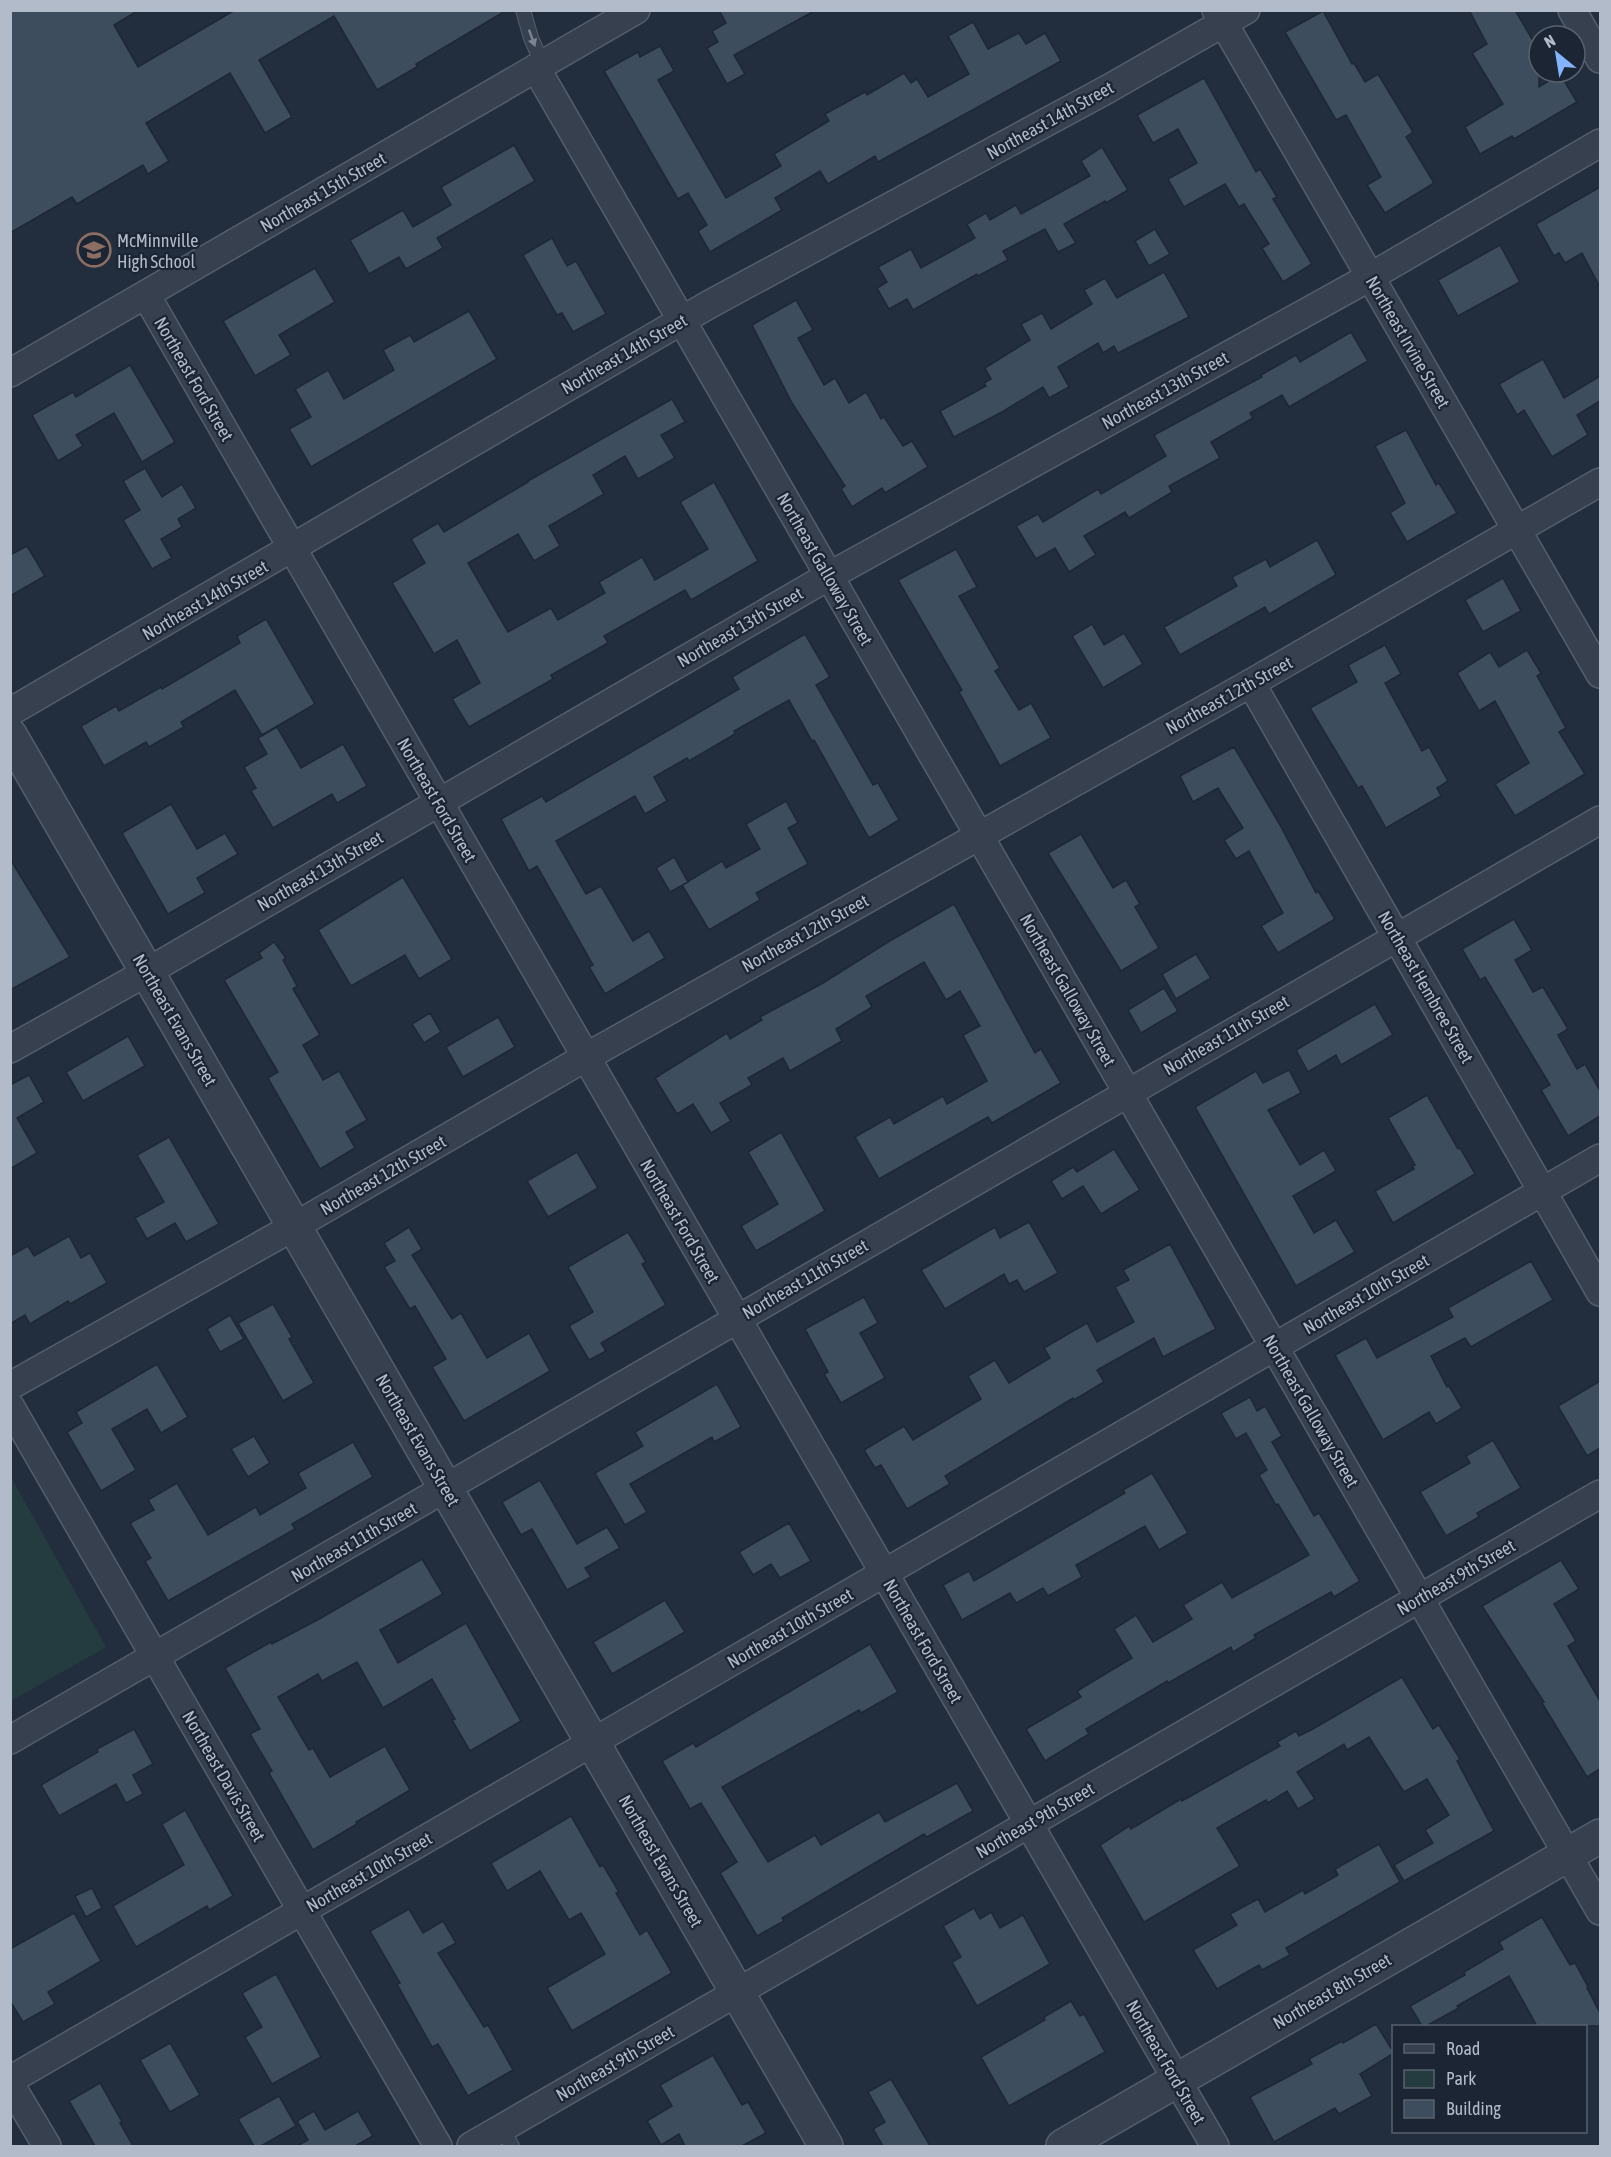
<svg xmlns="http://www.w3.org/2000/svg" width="1611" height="2157" viewBox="0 0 1611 2157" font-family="'Asap Condensed',sans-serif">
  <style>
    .green { fill: #243c3f }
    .building { fill: #3e4d5d; stroke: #1d2735; stroke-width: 1.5 }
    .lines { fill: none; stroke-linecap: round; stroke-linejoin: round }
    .service-casing { stroke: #545e6c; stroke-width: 16 }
    .minor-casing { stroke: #545e6c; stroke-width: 30 }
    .tertiary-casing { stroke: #545e6c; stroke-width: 36 }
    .service { stroke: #36404e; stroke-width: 14 }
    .minor { stroke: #36404e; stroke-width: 27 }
    .tertiary { stroke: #36404e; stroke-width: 33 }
    .oneway { fill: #7a8492 }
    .labels { text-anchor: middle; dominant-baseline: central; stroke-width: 4.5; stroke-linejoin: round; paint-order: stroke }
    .street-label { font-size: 18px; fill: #b2bbc9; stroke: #1b2533 }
    .poi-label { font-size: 18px; fill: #b2bbc9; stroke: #1b2533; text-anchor: start }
  </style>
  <rect width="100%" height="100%" fill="#222e3e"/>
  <!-- green -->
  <polygon class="green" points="11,1477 106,1647 11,1701"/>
  <!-- building -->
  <g class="building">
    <polygon points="10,10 139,10 114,25 138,67 235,10 507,10 416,64 417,67 377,90 334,16 259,60 292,117 265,133 230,73 146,123 169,161 148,174 143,165 77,204 72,197 10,233"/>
    <polygon points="719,10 816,10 734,55 745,74 727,84 707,48 718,42 712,31 726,23"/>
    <polygon points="1469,10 1515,10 1539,51 1539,87 1560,74 1577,102 1514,139 1512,136 1480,154 1465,127 1503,104 1472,53 1487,44"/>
    <polygon points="1323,11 1352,64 1354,63 1365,82 1378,74 1413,132 1406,137 1434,183 1385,213 1367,185 1381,177 1346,115 1336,120 1285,32"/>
    <polygon points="973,22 988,49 1019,33 1026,44 1045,33 1061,61 878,162 875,156 828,184 820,171 775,198 782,210 710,252 698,231 707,225 688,193 678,199 604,71 638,52 640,57 660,46 674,71 658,80 726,198 781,166 774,154 829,121 825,114 865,92 867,95 904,73 911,83 917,79 928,97 969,74 948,36"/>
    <polygon points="1204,78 1256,172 1260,169 1277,197 1273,199 1312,264 1283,282 1262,248 1269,244 1244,204 1239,207 1225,184 1184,207 1168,179 1197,163 1178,129 1153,143 1137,115"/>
    <polygon points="514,145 535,181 437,238 443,248 406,269 399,257 369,274 350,240 403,210 413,227 451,205 441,187"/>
    <polygon points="1102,147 1128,190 1106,203 1105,201 1064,224 1076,243 1058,252 1045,229 1003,251 1008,260 978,276 977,274 913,310 907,299 889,309 877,288 887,282 878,267 911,249 921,268 975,238 967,224 986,213 990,220 1016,205 1021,214 1090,176 1081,161"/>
    <polygon points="1600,187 1600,287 1582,253 1565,263 1559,253 1554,256 1536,224"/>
    <polygon points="1155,229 1170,254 1149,266 1135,241"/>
    <polygon points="552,238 567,266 576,261 606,314 573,332 562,313 557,315 523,255"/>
    <polygon points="1500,245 1520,282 1458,316 1438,280"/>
    <polygon points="315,268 335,302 279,335 291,355 255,376 223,321"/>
    <polygon points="1164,272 1189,317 1118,353 1114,346 1103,353 1098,343 1058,367 1069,387 1049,398 1043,387 1002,412 954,437 940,411 986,386 984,383 991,379 985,368 1030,340 1021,324 1042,313 1051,329 1092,304 1084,290 1105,278 1117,298"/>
    <polygon points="796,300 813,330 798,338 824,385 835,378 849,403 866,392 881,419 884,417 903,446 912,441 928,467 885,493 882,488 852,507 841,489 845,486 792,403 752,325"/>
    <polygon points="469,311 497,359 311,467 289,429 311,417 295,389 328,370 344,399 394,370 383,350 410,335 414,342"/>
    <polygon points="1351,332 1368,361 1289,407 1282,395 1250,413 1253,418 1211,442 1220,458 1169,486 1172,492 1129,518 1125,512 1084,536 1096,555 1069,572 1055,548 1036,559 1016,526 1038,514 1043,522 1098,489 1101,494 1166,456 1154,435 1262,377 1261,375 1296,355 1300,362"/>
    <polygon points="1543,359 1564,398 1600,376 1600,401 1577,415 1588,435 1552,457 1524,410 1517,415 1499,384"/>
    <polygon points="130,365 175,442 142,462 114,413 76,435 83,446 58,461 32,415 73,392 76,397"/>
    <polygon points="672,399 685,422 661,435 675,458 638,479 625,456 593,475 604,494 549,526 560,546 534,561 518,534 468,563 508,632 551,608 558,620 605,593 599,582 642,557 655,580 708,549 680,502 714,482 758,561 691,600 685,590 604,636 608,643 551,675 553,679 469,727 452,699 480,683 457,640 434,654 392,583 425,563 411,539 438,523 444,532 528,482 528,481"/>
    <polygon points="1406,430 1436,485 1439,483 1457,513 1407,542 1390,513 1405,503 1375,446"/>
    <polygon points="145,468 162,497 182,484 196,508 178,519 182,527 161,539 172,558 152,569 123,520 140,510 123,481"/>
    <polygon points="1317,540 1336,575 1269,614 1265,607 1180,655 1164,627 1237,586 1232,577 1266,559 1270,567"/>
    <polygon points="27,546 45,576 10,596 10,555"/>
    <polygon points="956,549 977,587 959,596 1000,668 995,671 1019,710 1031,703 1051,738 1000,766 959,692 962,690 898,580"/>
    <polygon points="1503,578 1521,611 1483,632 1465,600"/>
    <polygon points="266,619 315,704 262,735 235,690 181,722 184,727 149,747 146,742 104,766 81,726 116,706 119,711 161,687 162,689 240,643 237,636"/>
    <polygon points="1092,624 1104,645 1124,633 1143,664 1103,688 1072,636"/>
    <polygon points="805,634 830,677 816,685 873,785 878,783 899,820 869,838 814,740 812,741 789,700 734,731 735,734 689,761 687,758 654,777 667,801 645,814 635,796 556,841 586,894 601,886 633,941 649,931 665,958 605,994 589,967 593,965 537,866 529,871 501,819 542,796 546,802 739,689 732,677"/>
    <polygon points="1385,645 1401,674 1385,683 1422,751 1429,747 1448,781 1437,788 1441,796 1386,828 1362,786 1358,788 1310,708 1357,682 1348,665"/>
    <polygon points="1527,650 1541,673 1537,676 1566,728 1559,732 1585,774 1515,816 1495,784 1529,763 1495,701 1479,711 1457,673 1490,652 1499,667"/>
    <polygon points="277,727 301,768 343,744 367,786 337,803 332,794 273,828 251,791 256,788 244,767 267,754 258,738"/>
    <polygon points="1234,747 1280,825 1316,893 1318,891 1335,919 1278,953 1261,926 1283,913 1249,851 1236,859 1224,840 1243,828 1218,788 1193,802 1180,776"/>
    <polygon points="786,801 798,823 788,828 808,864 756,893 760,900 709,930 682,885 722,861 726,868 760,849 746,824"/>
    <polygon points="171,804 197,849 225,833 238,854 197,878 205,893 168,914 122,833"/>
    <polygon points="1081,834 1113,888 1126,880 1140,904 1135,907 1159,948 1121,971 1048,853"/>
    <polygon points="674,857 688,882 670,892 656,868"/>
    <polygon points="10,859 70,957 10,990"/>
    <polygon points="403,877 452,959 419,979 405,955 351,986 318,930"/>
    <polygon points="954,904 1035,1053 1041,1049 1061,1083 992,1123 988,1117 879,1179 855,1137 890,1117 894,1124 943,1096 947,1104 987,1081 963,1035 980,1026 960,991 946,1000 924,962 866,996 872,1007 836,1029 842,1041 790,1071 783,1058 748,1078 752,1085 720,1103 731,1121 711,1133 693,1104 677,1114 655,1078 727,1033 730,1039 762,1020 760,1017 823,983 888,942"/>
    <polygon points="1514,919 1532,950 1515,960 1533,992 1543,987 1568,1029 1558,1035 1577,1069 1585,1064 1600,1091 1600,1116 1568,1136 1541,1090 1550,1085 1485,977 1480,980 1462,949"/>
    <polygon points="274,942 286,958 283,960 297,986 293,989 320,1035 303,1045 323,1080 339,1071 367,1120 346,1132 355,1148 320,1169 268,1078 278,1072 224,980 262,958 259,953"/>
    <polygon points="1196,954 1211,978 1176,999 1162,974"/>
    <polygon points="1164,988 1178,1011 1141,1033 1128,1010"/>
    <polygon points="1375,1004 1393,1035 1341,1065 1336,1055 1308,1072 1296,1050"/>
    <polygon points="430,1013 441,1032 424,1043 412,1024"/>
    <polygon points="498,1017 515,1047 463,1077 446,1047"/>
    <polygon points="128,1036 145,1066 83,1101 66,1072"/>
    <polygon points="1289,1070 1301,1093 1268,1110 1300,1165 1324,1150 1336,1171 1293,1196 1314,1233 1336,1220 1355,1252 1296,1286 1195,1107 1256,1071 1263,1083"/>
    <polygon points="29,1075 44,1102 17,1118 37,1153 10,1169 10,1085"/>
    <polygon points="1427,1095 1458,1149 1460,1148 1475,1174 1393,1223 1375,1191 1414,1169 1412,1166 1415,1165 1388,1118"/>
    <polygon points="781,1132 825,1211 756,1251 741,1226 778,1204 748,1152"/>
    <polygon points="169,1137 219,1224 186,1242 175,1223 147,1239 135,1218 164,1202 137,1155"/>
    <polygon points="1114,1149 1140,1190 1101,1214 1083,1186 1062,1199 1051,1181 1073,1167 1077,1172"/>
    <polygon points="577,1152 598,1188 548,1217 527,1181"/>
    <polygon points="1029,1222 1058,1273 1024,1292 1017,1280 1009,1284 1004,1274 945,1309 921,1270 995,1227 1000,1238"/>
    <polygon points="409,1227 422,1249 412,1255 452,1319 461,1313 487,1358 529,1333 550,1371 464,1421 432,1367 446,1359 415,1306 410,1309 384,1267 395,1261 384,1243"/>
    <polygon points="628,1232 646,1262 642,1264 666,1305 601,1343 606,1351 589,1360 569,1326 593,1312 568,1267"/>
    <polygon points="69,1236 81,1258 90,1253 107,1283 70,1304 68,1301 30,1324 25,1315 10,1324 10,1256 28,1246 34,1256"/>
    <polygon points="1170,1244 1216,1329 1163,1357 1154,1338 1097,1370 1104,1382 1074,1400 1073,1398 945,1476 950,1484 907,1509 881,1465 875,1468 864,1450 904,1426 913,1440 981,1399 968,1376 995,1360 1009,1383 1050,1358 1044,1348 1087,1323 1097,1342 1134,1322 1115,1287 1129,1280 1123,1270"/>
    <polygon points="1531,1261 1553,1300 1471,1347 1465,1338 1431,1356 1447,1387 1449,1386 1462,1408 1436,1424 1429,1412 1383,1440 1335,1355 1366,1338 1377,1358 1453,1317 1448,1308"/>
    <polygon points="864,1297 878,1323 860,1333 885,1378 841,1403 824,1374 828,1372 805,1329"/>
    <polygon points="273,1304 292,1337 289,1339 314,1383 283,1401 238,1323"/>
    <polygon points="230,1315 244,1339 220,1352 207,1329"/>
    <polygon points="157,1364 188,1417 161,1433 147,1409 112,1429 136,1470 101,1491 67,1432 82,1423 76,1412"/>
    <polygon points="1600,1381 1600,1448 1587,1456 1558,1406"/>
    <polygon points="717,1384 741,1427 714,1442 712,1437 630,1484 647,1512 625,1525 595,1473 643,1446 635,1432"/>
    <polygon points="1250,1397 1257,1411 1265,1406 1282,1436 1272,1442 1314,1516 1319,1513 1360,1581 1334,1597 1331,1592 1254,1635 1256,1638 1233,1652 1231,1647 1168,1683 1167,1681 1086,1729 1089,1734 1045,1761 1026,1729 1081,1697 1077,1691 1132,1658 1114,1629 1136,1615 1153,1642 1192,1619 1183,1605 1222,1582 1232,1598 1309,1555 1278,1504 1276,1505 1259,1475 1267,1470 1246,1433 1236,1439 1221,1413"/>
    <polygon points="254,1436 270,1463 248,1477 231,1449"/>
    <polygon points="1493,1440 1521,1488 1477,1513 1479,1517 1446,1536 1420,1492 1470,1463 1466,1456"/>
    <polygon points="353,1442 373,1477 292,1524 295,1529 168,1601 145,1561 151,1558 130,1523 154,1510 148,1500 177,1483 208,1535 256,1507 260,1515 306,1488 298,1473"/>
    <polygon points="1152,1473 1188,1533 1159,1550 1145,1526 1076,1565 1082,1577 1048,1596 1043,1588 1016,1603 1010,1593 962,1620 943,1585 969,1571 974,1581 1125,1493 1123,1490"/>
    <polygon points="540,1480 577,1544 607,1527 620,1548 585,1568 591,1577 567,1590 532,1529 521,1535 502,1502"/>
    <polygon points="789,1523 811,1561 780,1578 771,1564 753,1575 739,1552"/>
    <polygon points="422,1559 443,1594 380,1630 398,1663 466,1623 521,1721 470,1751 452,1720 455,1719 432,1679 383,1708 357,1662 322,1681 318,1674 278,1697 309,1750 313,1748 330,1777 385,1746 410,1790 356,1822 357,1824 313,1850 269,1773 272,1771 250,1734 260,1729 225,1668 271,1642 272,1644 321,1618"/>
    <polygon points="1561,1560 1579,1589 1554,1604 1576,1641 1568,1646 1600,1701 1600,1769 1587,1777 1542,1703 1544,1702 1482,1606"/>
    <polygon points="665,1600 685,1632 612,1674 593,1642"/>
    <polygon points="870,1644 898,1692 861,1713 859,1710 722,1787 768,1862 815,1835 821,1845 879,1812 885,1822 957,1783 973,1811 927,1837 924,1834 856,1874 782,1918 784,1921 757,1936 720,1873 737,1862 701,1803 690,1809 662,1761 693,1743 696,1747"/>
    <polygon points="1402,1677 1433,1729 1439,1725 1460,1759 1457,1761 1494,1831 1404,1881 1394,1865 1433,1843 1425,1830 1449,1815 1427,1779 1404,1792 1369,1737 1347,1750 1344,1744 1297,1772 1315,1799 1298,1809 1287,1791 1268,1803 1266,1800 1217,1828 1240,1866 1144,1922 1100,1845 1129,1826 1131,1829 1181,1799 1182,1801 1280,1746 1277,1742 1296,1731 1299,1736 1313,1729"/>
    <polygon points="134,1729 153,1764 133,1775 143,1794 126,1803 116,1784 59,1816 41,1785 98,1752 97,1749"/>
    <polygon points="185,1810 233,1896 209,1910 207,1906 136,1947 113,1906 184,1865 162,1824"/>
    <polygon points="571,1816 600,1867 603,1865 619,1892 616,1893 640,1935 647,1930 672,1973 572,2031 547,1988 605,1954 581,1913 569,1920 540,1871 507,1891 491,1863"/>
    <polygon points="1379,1844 1400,1882 1286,1948 1290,1955 1262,1970 1259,1965 1217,1989 1193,1950 1237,1925 1230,1914 1258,1899 1265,1912 1303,1890 1305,1894 1338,1875 1335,1869"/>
    <polygon points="92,1888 102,1908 86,1917 75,1896"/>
    <polygon points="974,1908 980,1919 991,1912 1000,1928 1023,1915 1050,1964 977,2006 952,1962 961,1957 943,1926"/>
    <polygon points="409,1909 423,1933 443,1921 456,1943 438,1953 484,2027 488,2025 513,2070 468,2096 438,2044 432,2047 397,1984 400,1983 370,1931"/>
    <polygon points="74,1913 101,1961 48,1992 55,2004 23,2022 10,2001 10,1949"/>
    <polygon points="1542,1917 1570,1965 1575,1963 1588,1987 1587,1988 1600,2013 1600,2026 1537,2026 1509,1976 1457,2006 1459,2008 1426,2026 1422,2026 1410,2006 1465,1975 1464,1972 1503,1949 1499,1942"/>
    <polygon points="276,1974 321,2057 272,2084 245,2037 262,2027 242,1993"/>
    <polygon points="1071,2001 1080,2016 1084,2014 1105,2052 1009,2106 981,2057 1045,2020 1044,2017"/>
    <polygon points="1376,2024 1394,2053 1360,2074 1372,2096 1339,2114 1335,2108 1274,2142 1250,2097 1312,2064 1309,2059 1342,2041 1343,2043"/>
    <polygon points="170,2043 200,2095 170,2112 140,2060"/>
    <polygon points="713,2055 742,2105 748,2102 766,2133 742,2146 685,2146 679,2134 661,2145 647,2121 672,2106 660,2085"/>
    <polygon points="891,2079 911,2113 930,2146 883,2146 873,2129 885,2122 868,2092"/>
    <polygon points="100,2083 122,2122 120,2123 133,2146 95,2146 69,2101"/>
    <polygon points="279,2096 296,2126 261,2146 254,2146 238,2119"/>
    <polygon points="314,2111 325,2130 358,2111 373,2136 355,2146 297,2146 308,2140 297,2121"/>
  </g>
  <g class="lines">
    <defs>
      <g id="service">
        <polyline points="523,10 531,38 543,65"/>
        <polyline points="502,2129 512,2146"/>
      </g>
      <g id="minor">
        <polyline points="1216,10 1600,674"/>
        <polyline points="1572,10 1600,59"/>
        <polyline points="536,68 1600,1911"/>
        <polyline points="146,295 1215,2146"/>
        <polyline points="10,373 636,10"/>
        <polyline points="1251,683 1600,1292"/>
        <polyline points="10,712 710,304 1106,90 1246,10"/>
        <polyline points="10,1049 147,972 829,576 1370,277 1600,143"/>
        <polyline points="10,1386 295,1226 586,1057 1251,683 1600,482"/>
        <polyline points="10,1406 438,2146"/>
        <polyline points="10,1740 1600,820"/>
        <polyline points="10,2080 1600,1158"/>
        <polyline points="10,2084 47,2146"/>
        <polyline points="471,2146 1600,1494"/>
      </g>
      <g id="tertiary">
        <polyline points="10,735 826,2146"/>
        <polyline points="1063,2146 1600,1836"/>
      </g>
    </defs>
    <!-- service casing -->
    <use href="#service" class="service-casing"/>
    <!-- minor casing -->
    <use href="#minor" class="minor-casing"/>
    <!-- tertiary casing -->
    <use href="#tertiary" class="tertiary-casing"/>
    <!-- service -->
    <use href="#service" class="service"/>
    <!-- minor -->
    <use href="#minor" class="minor"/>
    <!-- tertiary -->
    <use href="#tertiary" class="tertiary"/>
  </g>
  <!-- one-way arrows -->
  <defs><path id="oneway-solid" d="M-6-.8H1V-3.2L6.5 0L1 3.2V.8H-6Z" transform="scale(1.5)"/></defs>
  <use class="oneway" href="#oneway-solid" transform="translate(532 38) rotate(70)"/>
  <!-- icons -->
  <defs>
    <symbol id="school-ring" viewBox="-11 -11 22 22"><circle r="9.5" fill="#1b2533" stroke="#8d6e63" stroke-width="1.5"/><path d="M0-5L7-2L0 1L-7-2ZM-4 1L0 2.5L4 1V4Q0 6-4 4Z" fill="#8d6e63"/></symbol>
  </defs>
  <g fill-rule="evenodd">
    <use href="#school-ring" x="75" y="231" width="38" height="38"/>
  </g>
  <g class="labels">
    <!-- street labels -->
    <g class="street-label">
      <text transform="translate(1050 120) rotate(-29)">Northeast 14th Street</text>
      <text transform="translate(323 192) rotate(-30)">Northeast 15th Street</text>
      <text transform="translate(1408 342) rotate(60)">Northeast Irvine Street</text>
      <text transform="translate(624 354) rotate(-30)">Northeast 14th Street</text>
      <text transform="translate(194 379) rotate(60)">Northeast Ford Street</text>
      <text transform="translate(1165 390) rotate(-29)">Northeast 13th Street</text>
      <text transform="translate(825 569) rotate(60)">Northeast Galloway Street</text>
      <text transform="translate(205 600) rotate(-30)">Northeast 14th Street</text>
      <text transform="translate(740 627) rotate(-30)">Northeast 13th Street</text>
      <text transform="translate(1229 695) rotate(-29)">Northeast 12th Street</text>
      <text transform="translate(437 800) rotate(60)">Northeast Ford Street</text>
      <text transform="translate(320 871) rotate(-30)">Northeast 13th Street</text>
      <text transform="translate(805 933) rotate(-29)">Northeast 12th Street</text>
      <text transform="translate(1426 987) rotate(60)">Northeast Hembree Street</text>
      <text transform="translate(1068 990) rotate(60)">Northeast Galloway Street</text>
      <text transform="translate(175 1020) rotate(60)">Northeast Evans Street</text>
      <text transform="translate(1226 1035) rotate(-30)">Northeast 11th Street</text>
      <text transform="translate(383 1175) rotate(-30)">Northeast 12th Street</text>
      <text transform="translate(680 1221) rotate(60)">Northeast Ford Street</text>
      <text transform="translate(805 1279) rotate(-30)">Northeast 11th Street</text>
      <text transform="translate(1366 1294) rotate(-30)">Northeast 10th Street</text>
      <text transform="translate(1311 1411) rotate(60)">Northeast Galloway Street</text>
      <text transform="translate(418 1440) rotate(60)">Northeast Evans Street</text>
      <text transform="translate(354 1542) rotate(-30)">Northeast 11th Street</text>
      <text transform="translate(1456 1577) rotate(-30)">Northeast 9th Street</text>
      <text transform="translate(790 1628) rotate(-30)">Northeast 10th Street</text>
      <text transform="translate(923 1641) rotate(60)">Northeast Ford Street</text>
      <text transform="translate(224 1776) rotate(60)">Northeast Davis Street</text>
      <text transform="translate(1035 1820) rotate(-30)">Northeast 9th Street</text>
      <text transform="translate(661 1861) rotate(60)">Northeast Evans Street</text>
      <text transform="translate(369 1872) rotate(-30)">Northeast 10th Street</text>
      <text transform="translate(1332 1991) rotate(-30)">Northeast 8th Street</text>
      <text transform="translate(1166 2062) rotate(60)">Northeast Ford Street</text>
      <text transform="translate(615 2063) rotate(-30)">Northeast 9th Street</text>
    </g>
    <!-- poi labels -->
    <g class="poi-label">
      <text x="117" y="240">McMinnville<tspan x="117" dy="21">High School</tspan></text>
    </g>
  </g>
  <!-- border -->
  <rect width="1611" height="2157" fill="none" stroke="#b2bbc9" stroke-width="24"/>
  <!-- legend -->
  <rect x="1392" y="2025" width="195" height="108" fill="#1b2533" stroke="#57616f" stroke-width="1.5"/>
  <rect x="1404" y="2044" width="30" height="9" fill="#36404e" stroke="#57616f" stroke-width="1.5"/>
  <text x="1446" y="2055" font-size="18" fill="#b2bbc9">Road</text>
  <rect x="1404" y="2070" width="30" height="18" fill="#243c3f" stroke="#57616f" stroke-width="1.5"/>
  <text x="1446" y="2085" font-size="18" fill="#b2bbc9">Park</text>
  <rect x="1404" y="2100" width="30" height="18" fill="#3e4d5d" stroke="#57616f" stroke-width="1.5"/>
  <text x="1446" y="2115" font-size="18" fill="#b2bbc9">Building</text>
  <!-- north arrow -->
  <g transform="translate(1557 54) rotate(330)"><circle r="28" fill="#1b2533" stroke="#57616f" stroke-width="1.5"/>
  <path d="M0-4.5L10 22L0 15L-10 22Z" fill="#83b4fd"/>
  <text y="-9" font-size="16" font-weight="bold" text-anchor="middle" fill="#b2bbc9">N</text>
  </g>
</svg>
